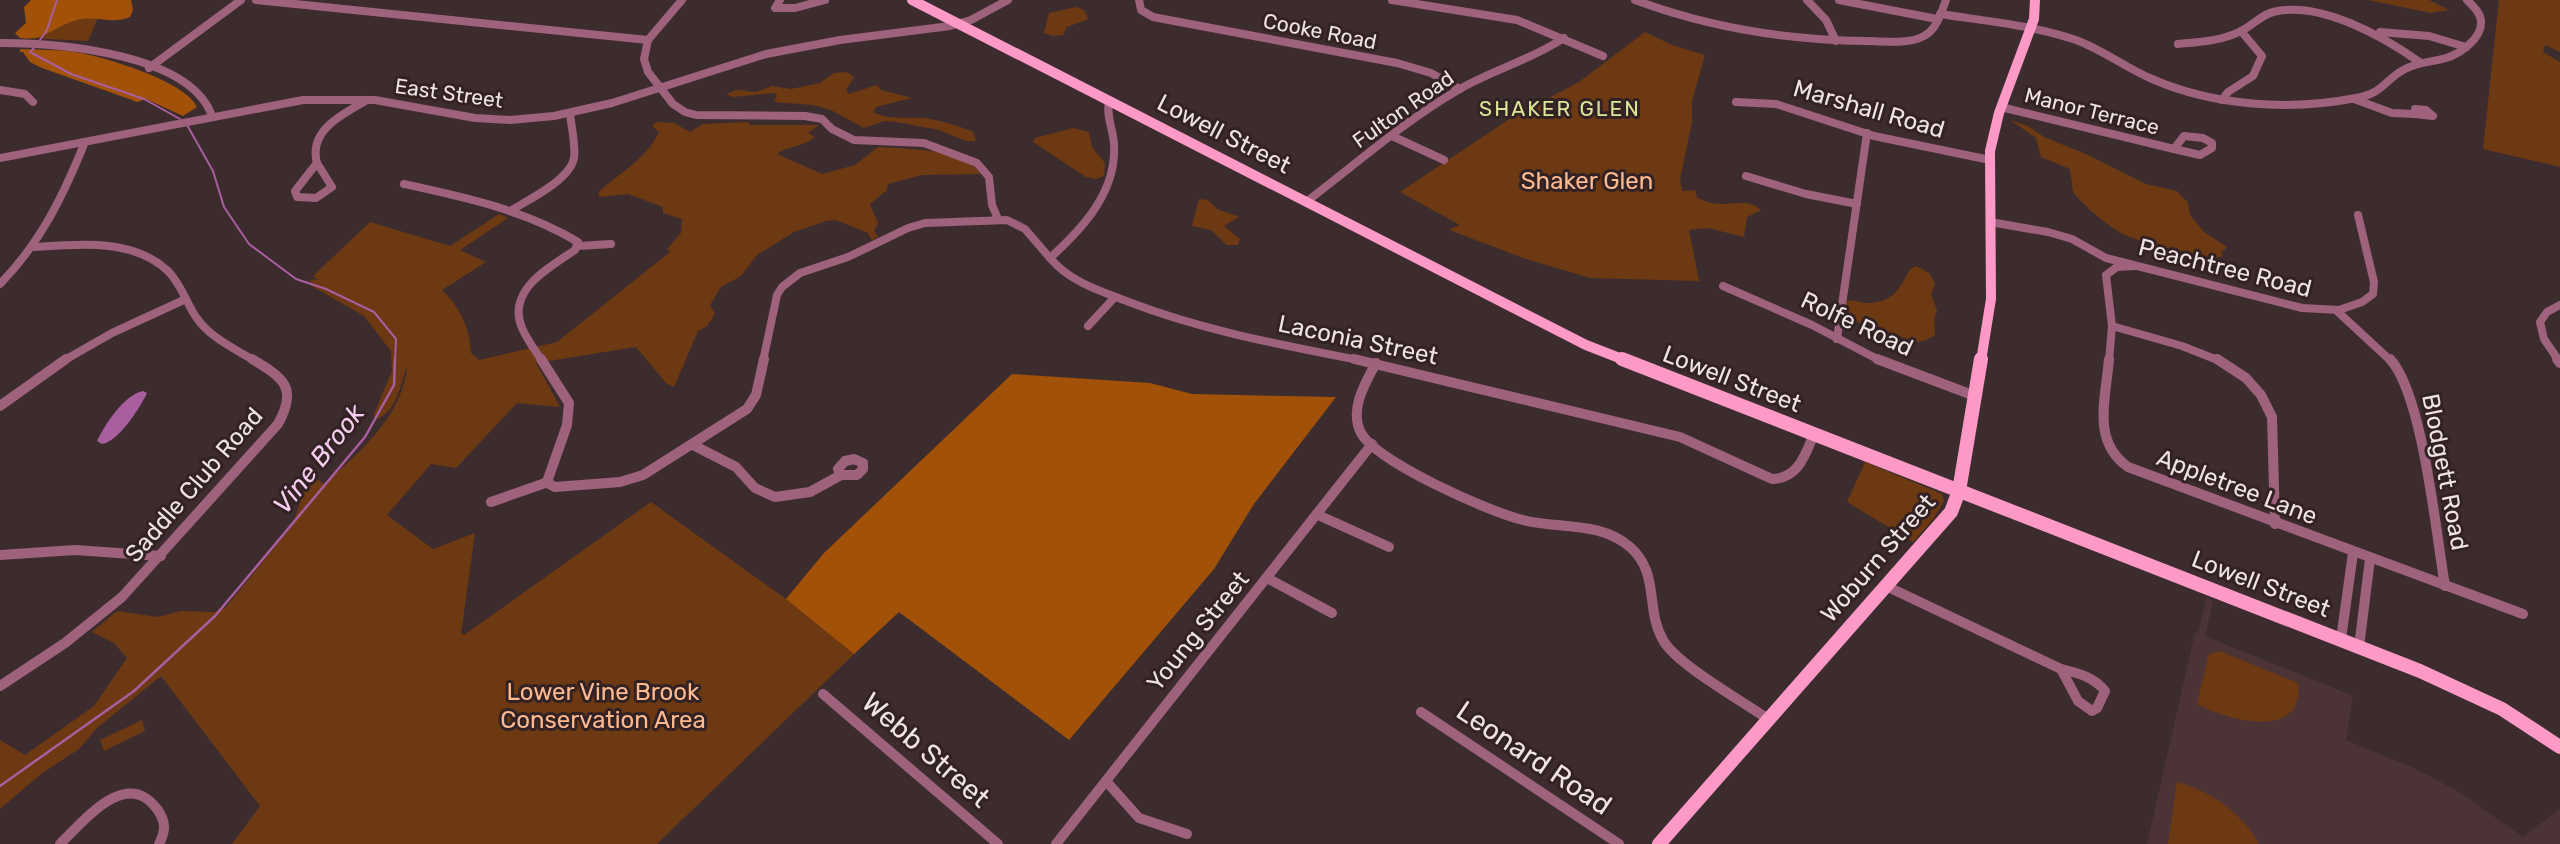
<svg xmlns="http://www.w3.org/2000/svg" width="2560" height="844" viewBox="0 0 2560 844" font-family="Rubik,sans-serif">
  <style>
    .built { fill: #4c3436 }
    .green { fill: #6c3913 }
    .forest { fill: #a15108 }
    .water { fill: #a95ea0 }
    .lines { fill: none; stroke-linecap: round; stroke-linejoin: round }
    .stream-far1 { stroke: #a95ea0; stroke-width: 2 }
    .stream { stroke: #a95ea0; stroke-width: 2.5 }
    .minor-far1 { stroke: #9e627d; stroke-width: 8 }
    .minor { stroke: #9e627d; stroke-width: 10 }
    .major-far1 { stroke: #fc99c6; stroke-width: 10 }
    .major { stroke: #fc99c6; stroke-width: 14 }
    .labels { text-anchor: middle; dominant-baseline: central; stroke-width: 6; stroke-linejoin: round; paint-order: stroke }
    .far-street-label { font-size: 21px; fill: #efe3e4; stroke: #332224 }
    .far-neighbourhood-label { font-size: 21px; letter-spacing: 2px; fill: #dbe597; stroke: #332224 }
    .street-label { font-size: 24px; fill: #efe3e4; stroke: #332224 }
    .park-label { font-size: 24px; fill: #fdba90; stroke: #332224 }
    .water-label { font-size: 26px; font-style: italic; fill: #f6cdef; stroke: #332224 }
    .near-street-label { font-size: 28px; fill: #efe3e4; stroke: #332224 }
  </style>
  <rect width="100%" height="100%" fill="#3d2c2e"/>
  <!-- built -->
  <polygon class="built" points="2207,598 2213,600 2205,636 2353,696 2346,740 2414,768 2459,792 2523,837 2560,809 2560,844 2147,844 2195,633 2198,633"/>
  <!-- green -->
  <g class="green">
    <polygon points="106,0 88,41 29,38"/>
    <polygon points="2368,0 2429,0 2449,10 2431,13"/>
    <polygon points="2499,0 2560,0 2560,52 2545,45 2543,52 2560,62 2560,167 2483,149"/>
    <polygon points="1076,7 1084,10 1088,18 1086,20 1067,27 1063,35 1052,36 1044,33 1049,13"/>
    <path d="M1645 32 1672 45 1705 55 1692 101V122L1680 179 1682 191 1695 190 1697 197C1722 213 1744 194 1761 210L1747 217 1744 237 1708 228 1689 230 1699 281 1590 278 1523 258 1452 231 1450 229 1460 225 1400 192 1511 118 1579 82Z"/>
    <path d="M847 72 854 77 846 90 849 94 877 85 881 90 912 98 876 107 873 112C888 120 907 117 924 118 939 120 960 126 973 132L976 141H966L939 130 896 122 884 121 864 128 831 110 813 105 774 102 777 96 776 93 733 97 726 94 737 90 756 92 772 86 791 89 820 83 834 73Z"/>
    <path d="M2010 120 2028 126 2044 137 2088 155 2146 184 2177 191 2188 203 2190 215 2204 232 2227 247 2221 253 2223 256C2210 263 2136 241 2121 233 2106 224 2090 211 2078 198L2073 192 2070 169 2041 157 2036 138Z"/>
    <path d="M656 122 674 123 690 132 703 124 748 122 750 125H819L808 133 815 137C802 148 789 145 777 154L822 174 855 165 878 147C907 149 964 148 981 174L922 175 888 184 887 190 870 204 878 223 874 231 878 237 872 240 868 233 836 220 826 221 794 232 757 255 741 276 721 287 710 305 715 314 707 326 698 331 674 387 666 383 636 347 536 363 560 407 517 403 456 468 431 464 387 515 433 549 475 533 462 627 461 633 464 635 651 502 786 599 824 553 906 604 657 844H232L260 806 161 676 97 728 79 749 41 774 0 809V740L25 755 94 706 127 658 114 643 92 632 117 611 158 617 181 611 214 612 225 608 293 525 309 473 324 484C359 453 404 415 407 365 401 384 397 412 375 420L374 414 392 371 391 351 364 316 310 285 311 279 318 280 313 276 370 222 450 246 499 214 508 218 460 250 486 262 442 290C461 309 469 326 471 353L479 360 557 342 670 252 667 249 681 233 682 219 663 213V207L628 194 599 197V192L604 187C624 171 648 156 659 132L652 126Z"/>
    <polygon points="1073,128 1089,132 1092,147 1105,163 1104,176 1096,179 1086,177 1033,142 1035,138"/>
    <polygon points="1199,199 1208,200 1217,209 1239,217 1224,226 1240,239 1238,245 1227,245 1211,230 1192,226"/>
    <path d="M1916 266 1929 273 1935 283 1931 295 1937 310 1934 320 1935 335C1930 338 1925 341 1919 342 1909 342 1901 336 1892 333 1876 327 1843 326 1845 301 1854 299 1860 303 1868 303 1894 302 1900 288 1910 269Z"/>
    <polygon points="1865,462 1942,494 1944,501 1934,518 1913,542 1847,502"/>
    <path d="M2220 651 2298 683C2305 742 2226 720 2197 704L2209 654Z"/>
    <polygon points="142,720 145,731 104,751 100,740"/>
    <path d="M2177 782C2211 791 2242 813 2259 844H2168Z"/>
  </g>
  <!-- forest -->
  <g class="forest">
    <path d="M31 0H131L133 10 130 17C112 25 96 15 77 20 56 25 44 42 20 38L15 33 26 23 24 7Z"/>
    <path d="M21 49C41 50 61 49 81 53 107 58 187 82 197 107L183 116 146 99 137 102 132 100 42 68 30 62 23 52H19Z"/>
    <polygon points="1012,374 1150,383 1192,394 1336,397 1254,504 1214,569 1069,740 899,612 854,654 786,599 824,553"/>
  </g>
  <!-- water -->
  <path class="water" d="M143 391 147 393C140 408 118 442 102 444L97 441C105 424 124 395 143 391Z"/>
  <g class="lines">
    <!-- stream-far1 -->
    <g class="stream-far1">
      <polyline points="40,40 47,30 57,0"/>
      <polyline points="34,48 30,52 71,74 144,99 180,119"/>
      <polyline points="187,125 213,171 224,207 249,244 296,279 326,289 374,312 396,339 395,361"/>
    </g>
    <!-- stream -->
    <polyline class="stream" points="0,786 134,691 215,616 365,437 394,385 395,359"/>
    <!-- minor-far1 -->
    <g class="minor-far1">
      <polyline points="256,0 648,40"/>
      <polyline points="682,0 648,40 644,59 648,72 673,104 685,112 696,115 805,116 822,119 832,129 854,140 924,143 977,163 989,177 992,205 998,219"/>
      <polyline points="780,0 775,8 795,8 825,0"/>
      <polyline points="1139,0 1141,10 1153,17 1397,63 1431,73 1460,89"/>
      <polyline points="1392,0 1517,20 1603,56"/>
      <path d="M1635 0C1710 28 1786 40 1866 41 1884 41 1907 45 1924 36 1937 29 1941 13 1946 0"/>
      <polyline points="1807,0 1826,20 1836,41"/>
      <polyline points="1839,0 1937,19"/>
      <path d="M1940 14C1985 21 2032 25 2076 40 2103 50 2126 68 2152 79 2214 106 2290 111 2356 98 2384 93 2384 80 2405 69 2418 62 2433 62 2446 58 2460 54 2482 38 2481 22 2481 13 2473 6 2467 0"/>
      <polyline points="2380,32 2429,36 2466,47"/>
      <path d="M0 43C57 43 190 53 212 116"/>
      <path d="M2178 44C2199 42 2222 41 2241 31 2252 26 2261 15 2273 12 2320 0 2384 37 2421 63"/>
      <polyline points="149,68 241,0"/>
      <polyline points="0,90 25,94 33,102"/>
      <polyline points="2354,99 2392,113 2415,114"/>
      <polyline points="2222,100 2228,92 2253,76 2262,56 2241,31"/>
      <path d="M1109 101C1106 116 1113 129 1114 144 1117 192 1083 228 1050 258 1070 282 1100 291 1129 302 1204 331 1283 345 1363 361"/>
      <polyline points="1736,102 1776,104 1874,136 1990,160"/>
      <polyline points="2001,107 2174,149"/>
      <polygon points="2415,109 2426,110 2433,116 2415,114"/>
      <polyline points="1392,136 1444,160"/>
      <polygon points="2184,136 2203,138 2212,143 2212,148 2200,155 2174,149"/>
      <polyline points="0,158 303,100 375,100 475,118 510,120 554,116 612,103 766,54 840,40 950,26 971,20 1008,0"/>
      <polygon points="317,163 332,187 316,198 297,197 295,191"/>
      <path d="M317 163C308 130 343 114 367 100"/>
      <polyline points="1746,176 1806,194 1857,204"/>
      <path d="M404 184C464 197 525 210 578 242L575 250C549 268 506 290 522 328 527 340 536 351 542 361"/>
      <path d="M1306 202C1356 164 1403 122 1458 90 1492 70 1531 60 1564 38"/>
      <path d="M510 211C528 200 570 180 574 158 576 145 571 126 570 113"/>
      <polyline points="1990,222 2048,232 2072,239 2106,258 2302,308 2339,310 2362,302 2373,294 2374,282 2358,215"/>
      <polyline points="578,246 611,244"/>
      <path d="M35 247C79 244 133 238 168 271 181 284 186 302 196 317 209 337 235 349 255 361"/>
      <path d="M0 284C41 242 63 196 85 142"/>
      <polyline points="1723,286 1812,325 1881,361"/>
      <polyline points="2337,311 2391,361"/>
      <polyline points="1088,326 1115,297"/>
      <polyline points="2112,326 2182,346 2220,361"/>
      <polyline points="1837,339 1867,133"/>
      <polyline points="63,361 112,333 186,299"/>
      <polyline points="763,361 777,295 782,287 800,273 848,257 908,228 925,223 1007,220 1025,229 1050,258"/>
      <polyline points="2109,361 2112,326 2106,275 2117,267 2135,266"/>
      <polyline points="2559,361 2544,339 2540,322 2547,312 2560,305"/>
    </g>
    <!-- minor -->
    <g class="minor">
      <polyline points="541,359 569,403 567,425 548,479 549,484 555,487 620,482 643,475 747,409 756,395 764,359"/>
      <path d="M1354 359 1680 437 1772 479C1799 478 1805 455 1814 434"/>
      <polyline points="1877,359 1975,396"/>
      <path d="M2109 359C2106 398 2091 441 2128 467L2523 614"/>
      <polyline points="2217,359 2246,378 2261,395 2272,417 2275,524"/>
      <path d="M2390 359C2423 395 2436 534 2445 586"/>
      <polyline points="2557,359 2560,363"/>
      <path d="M1376 363C1365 383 1349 410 1361 433 1377 462 1489 512 1523 520 1558 529 1600 521 1630 547 1660 573 1645 609 1663 640 1676 664 1742 701 1768 719"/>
      <polyline points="0,406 66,359"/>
      <polyline points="693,445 736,467 755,488 775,497 810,492 841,475"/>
      <polygon points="854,459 863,463 863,469 857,475 841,475 838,469 845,461"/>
      <polyline points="491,502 548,482"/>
      <polyline points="1318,515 1389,547"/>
      <polyline points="0,555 75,550 161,556"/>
      <polyline points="1267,578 1332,613"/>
      <polyline points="1886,586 2061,669"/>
      <polyline points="2341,639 2353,553"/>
      <polyline points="2359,647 2370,559"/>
      <path d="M2061 669C2078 673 2094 677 2105 691L2097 708 2092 711 2078 701Z"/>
      <path d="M0 686 65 643 122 597 278 424C298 388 284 378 252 359"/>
      <polyline points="823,694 998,844"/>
      <polyline points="1421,712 1619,844"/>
      <polyline points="1106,781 1139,818 1187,834"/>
      <path d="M60 844C84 821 126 767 157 809 166 821 166 831 159 844"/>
      <polyline points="1056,844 1372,444"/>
    </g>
    <!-- major-far1 -->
    <g class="major-far1">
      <polyline points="912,0 1586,345 1627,361"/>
      <polyline points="1981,361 1991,299 1990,151 1999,113 2034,19 2035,0"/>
    </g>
    <!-- major -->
    <g class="major">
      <polyline points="1622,359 2420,671 2502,709 2560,747"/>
      <polyline points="1659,844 1951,512 1959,491 1981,359"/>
    </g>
  </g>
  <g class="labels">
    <!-- far-street labels -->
    <g class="far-street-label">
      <text transform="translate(1320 31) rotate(11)">Cooke Road</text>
      <text transform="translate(449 93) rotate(8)">East Street</text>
      <text transform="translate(1403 109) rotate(-35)">Fulton Road</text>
      <text transform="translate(2092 111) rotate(14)">Manor Terrace</text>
    </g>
    <!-- far-neighbourhood labels -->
    <g class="far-neighbourhood-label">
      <text x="1560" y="108">SHAKER GLEN</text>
    </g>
    <!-- street labels -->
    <g class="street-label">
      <text transform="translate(1869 109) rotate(16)">Marshall Road</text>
      <text transform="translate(1224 134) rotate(27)">Lowell Street</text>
      <text transform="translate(2225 268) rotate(14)">Peachtree Road</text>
      <text transform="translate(1857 324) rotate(25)">Rolfe Road</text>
      <text transform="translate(1358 340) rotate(12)">Laconia Street</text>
      <text transform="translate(1732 379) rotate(21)">Lowell Street</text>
      <text transform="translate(2445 472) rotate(79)">Blodgett Road</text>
      <text transform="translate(194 485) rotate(-49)">Saddle Club Road</text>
      <text transform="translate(2237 487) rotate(21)">Appletree Lane</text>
      <text transform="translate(1878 558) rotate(-49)">Woburn Street</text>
      <text transform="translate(2261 584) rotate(21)">Lowell Street</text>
      <text transform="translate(1198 631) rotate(-51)">Young Street</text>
    </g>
    <!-- park labels -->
    <g class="park-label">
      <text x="1587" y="181">Shaker Glen</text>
      <text x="603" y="692">Lower Vine Brook<tspan x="603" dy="28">Conservation Area</tspan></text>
    </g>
    <!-- water labels -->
    <g class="water-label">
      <text transform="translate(319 459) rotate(-52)">Vine Brook</text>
    </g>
    <!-- near-street labels -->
    <g class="near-street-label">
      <text transform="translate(926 750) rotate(41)">Webb Street</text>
      <text transform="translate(1534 758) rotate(34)">Leonard Road</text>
    </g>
  </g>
</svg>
